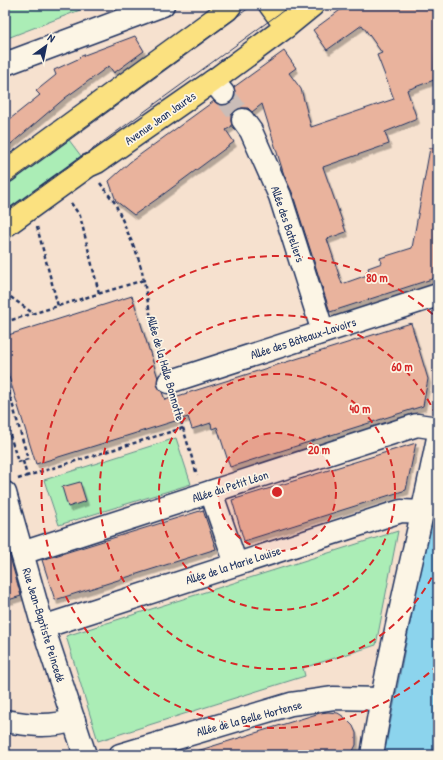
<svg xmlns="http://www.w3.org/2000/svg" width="443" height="760" viewBox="0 0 443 760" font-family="'Patrick Hand',sans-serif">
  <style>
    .green { fill: #abedb6; stroke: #638e8a }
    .water { fill: #8cd4ed; stroke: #5f92b4 }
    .building { fill: #e9b39d; stroke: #1b2f5e; filter: url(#shadow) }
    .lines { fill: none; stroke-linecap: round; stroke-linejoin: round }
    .minor-tunnel { stroke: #cabdb8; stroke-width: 22; stroke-dasharray: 22 11; stroke-linecap: butt }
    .minor-casing { stroke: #1b2f5e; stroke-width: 25 }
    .major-casing { stroke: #1b2f5e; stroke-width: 25 }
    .path { stroke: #1b2f5e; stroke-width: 2.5; stroke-dasharray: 4 3; stroke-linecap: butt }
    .minor { stroke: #fcf5e5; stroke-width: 22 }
    .major { stroke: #fbe180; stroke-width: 22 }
    .tram { stroke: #1b2f5e; stroke-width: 1 }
    .ring { fill: none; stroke: #d62828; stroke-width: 2; stroke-dasharray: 7 5 }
    .labels { text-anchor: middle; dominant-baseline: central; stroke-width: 3.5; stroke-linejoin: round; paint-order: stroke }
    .street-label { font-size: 12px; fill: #1b2f5e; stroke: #fcf5e5 }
    .centre { fill: #d62828; stroke: #fcf5e5; stroke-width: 2 }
    .ring-label { font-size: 12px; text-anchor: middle; font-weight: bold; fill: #d62828; stroke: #fcf5e5; stroke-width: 3.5; stroke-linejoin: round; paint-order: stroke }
  </style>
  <defs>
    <filter id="shadow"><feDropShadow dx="2.5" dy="4.5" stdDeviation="0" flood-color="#0004"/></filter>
  </defs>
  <rect width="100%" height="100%" fill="#f6e1cf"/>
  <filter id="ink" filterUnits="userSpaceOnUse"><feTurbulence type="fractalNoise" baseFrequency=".025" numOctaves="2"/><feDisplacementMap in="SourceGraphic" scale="8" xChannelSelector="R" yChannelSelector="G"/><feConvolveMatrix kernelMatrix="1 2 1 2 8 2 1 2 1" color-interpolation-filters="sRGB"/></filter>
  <g filter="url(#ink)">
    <!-- green -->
    <g class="green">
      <polygon points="7,5 79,5 80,10 5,39 5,10"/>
      <polygon points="66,136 84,160 5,217 5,180"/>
      <polygon points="176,438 191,484 59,525 44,480"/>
      <polygon points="398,531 376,645 303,668 305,676 98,741 66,636"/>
    </g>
    <!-- water -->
    <polygon class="water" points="438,482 438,755 384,755"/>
    <!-- building -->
    <g class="building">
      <polygon points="347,5 438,5 434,80 407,90 417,119 385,132 389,144 323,167 346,232 327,239 342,284 370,274 368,268 382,263 380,258 412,248 430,148 438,148 438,277 330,312 292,192 284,175 262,104 252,112 248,108 242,108 235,110 231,115 231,121 232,126 226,130 234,142 157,199 134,215 116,201 109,181 130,162 214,101 219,105 225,105 231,103 235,97 235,91 234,87 284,51 296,68 289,73 301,89 311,127 394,99 377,55 382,53 362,25 327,50 313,30"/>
      <polygon points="135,36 144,51 114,73 109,66 65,98 5,149 5,123 40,95 36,91 56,75 54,70 80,58 79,57"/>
      <polygon points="132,296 158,378 157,385 162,392 165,400 411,323 428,379 423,406 230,467 217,427 212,429 211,423 192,429 188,417 36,464 5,364 5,336"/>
      <polygon points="416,443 406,490 244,541 232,500"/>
      <polygon points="80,482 86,501 68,507 62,487"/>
      <polygon points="203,510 216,549 55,600 42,560"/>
      <polygon points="5,554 9,554 21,596 5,601"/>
      <polygon points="328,712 338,713 344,717 353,726 356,733 356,745 351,755 198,755 197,751 320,713"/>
    </g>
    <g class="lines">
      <!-- minor-tunnel -->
      <polyline class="minor-tunnel" points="223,93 243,120"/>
      <defs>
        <g id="minor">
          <polyline points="5,64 163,5"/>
          <polyline points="213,81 223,93"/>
          <polyline points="243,120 251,131 280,196 323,332"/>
          <polyline points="169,382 438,295"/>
          <polyline points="211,492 236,564"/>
          <polyline points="5,493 43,627 85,755"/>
          <polyline points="22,553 417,425 438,428"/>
          <polyline points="43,627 401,511 423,512"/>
          <path d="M5 721C29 725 50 728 74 720"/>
          <polyline points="120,755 291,704 334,698 381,699"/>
          <path d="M372 755C389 648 417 544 438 438"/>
        </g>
        <g id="major">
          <polyline points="270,5 286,27"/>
          <polyline points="5,172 227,10 231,5"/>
          <polyline points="5,226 88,166 97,162 213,81 286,27 313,5"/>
        </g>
      </defs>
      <!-- minor casing -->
      <use href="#minor" class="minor-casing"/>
      <!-- major casing -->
      <use href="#major" class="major-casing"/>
      <!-- path -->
      <g class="path">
        <polyline points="100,183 115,203 137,254 142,271 153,329 163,362"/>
        <polyline points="71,203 80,216 99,293"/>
        <polyline points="37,227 58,306"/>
        <polyline points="5,293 34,314"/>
        <polyline points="5,322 144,280"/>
        <polyline points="5,378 28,459 18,462 5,418"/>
        <polyline points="175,401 197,475"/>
        <polyline points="23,461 27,476 183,428"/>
        <polyline points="18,479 27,476"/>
      </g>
      <!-- minor -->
      <use href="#minor" class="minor"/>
      <!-- major -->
      <use href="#major" class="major"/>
      <!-- tram -->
      <g class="tram">
        <polyline points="5,185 253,5"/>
        <polyline points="5,213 291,5"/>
      </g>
    </g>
  </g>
  <!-- distance rings -->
  <circle cx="277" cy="492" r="59" fill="#d62828" fill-opacity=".12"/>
  <g class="ring">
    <circle cx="277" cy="492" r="59"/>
    <circle cx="277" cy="492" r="118"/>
    <path d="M437 567A177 177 0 1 1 437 417"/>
    <path d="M438 665A236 236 0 1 1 438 319"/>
  </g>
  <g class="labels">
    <!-- street labels -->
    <g class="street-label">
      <text transform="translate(160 118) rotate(-35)">Avenue Jean Jaurès</text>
      <text transform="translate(288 224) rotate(71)">Allée des Bateliers</text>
      <text transform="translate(303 338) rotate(-18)">Allée des Bâteaux-Lavoirs</text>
      <text transform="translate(166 368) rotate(74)">Allée de la Halle Bonnotte</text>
      <text transform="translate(230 486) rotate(-18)">Allée du Petit Léon</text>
      <text transform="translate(233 565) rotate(-18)">Allée de la Marie Louise</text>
      <text transform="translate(44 625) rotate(73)">Rue Jean-Baptiste Peincedé</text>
      <text transform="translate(249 718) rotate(-15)">Allée de la Belle Hortense</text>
    </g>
  </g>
  <circle cx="277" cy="492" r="6" class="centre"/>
  <g class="ring-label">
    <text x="377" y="282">80 m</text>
    <text x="402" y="371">60 m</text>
    <text x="360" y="413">40 m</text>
    <text x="319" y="454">20 m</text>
  </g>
  <!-- margin -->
  <rect width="443" height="760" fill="none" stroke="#fcf5e5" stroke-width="20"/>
  <rect x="10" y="10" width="423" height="740" fill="none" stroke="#1b2f5e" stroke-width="1.5" filter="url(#ink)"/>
  <!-- north arrow -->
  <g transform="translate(46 46) rotate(33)" stroke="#fcf5e5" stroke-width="3" paint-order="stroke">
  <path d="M0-3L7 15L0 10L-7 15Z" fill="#1b2f5e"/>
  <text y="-6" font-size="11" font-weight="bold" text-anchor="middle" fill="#1b2f5e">N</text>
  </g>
</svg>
